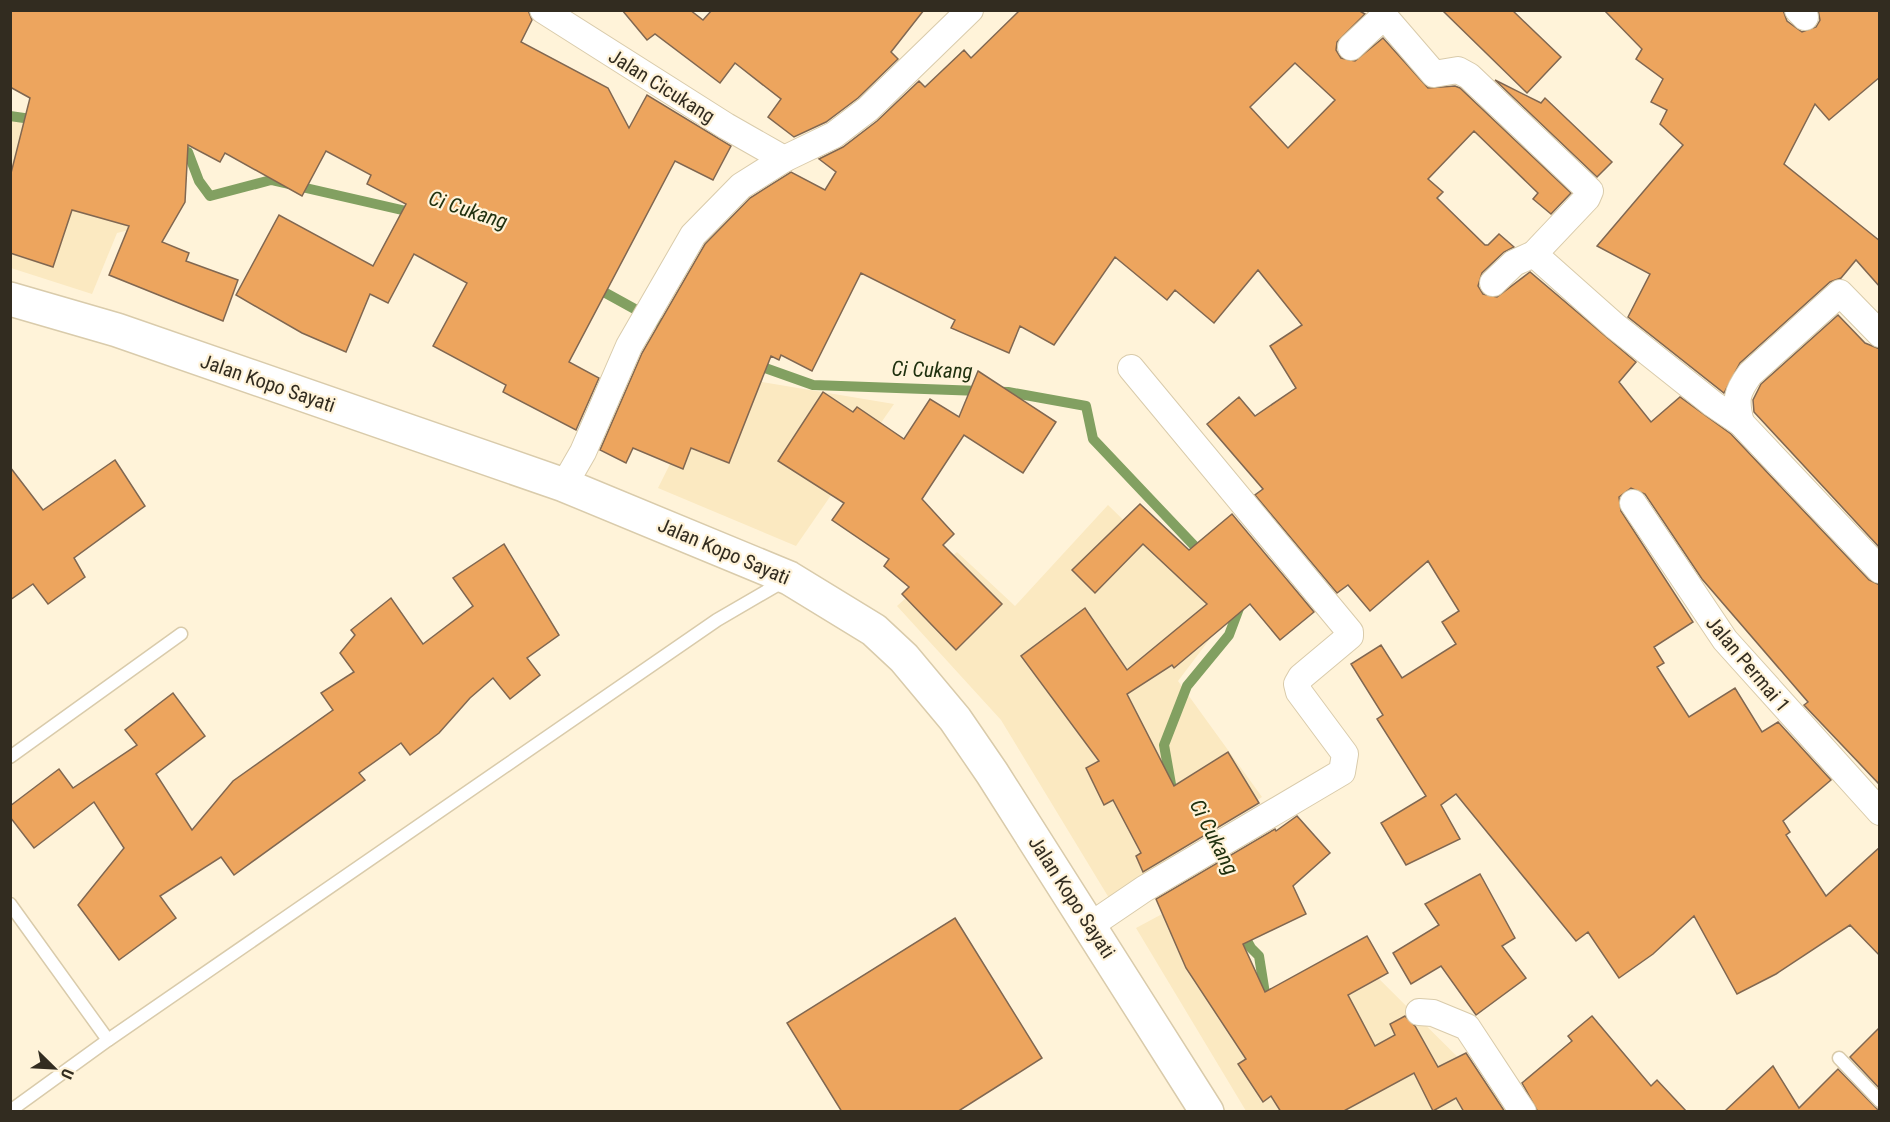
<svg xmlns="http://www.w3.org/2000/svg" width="1890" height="1122" viewBox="0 0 1890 1122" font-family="'Roboto Condensed',sans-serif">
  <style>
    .built { fill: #fbe9c1 }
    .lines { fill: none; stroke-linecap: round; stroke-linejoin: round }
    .stream { stroke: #82a061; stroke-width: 10 }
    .building { fill: #eda55e; stroke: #806751; stroke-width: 1.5; fill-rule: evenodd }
    .lane-casing { stroke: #d9cbab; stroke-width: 15 }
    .street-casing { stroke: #d9cbab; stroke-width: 28 }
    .primary-casing { stroke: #d9cbab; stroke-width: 36 }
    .lane { stroke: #fff; stroke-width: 12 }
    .street { stroke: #fff; stroke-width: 26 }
    .primary { stroke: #fff; stroke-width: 33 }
    .labels { text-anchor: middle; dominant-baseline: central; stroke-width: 4.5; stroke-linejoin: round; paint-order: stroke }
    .street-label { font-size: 20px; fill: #322c20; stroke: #fff3d9 }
    .water-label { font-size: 21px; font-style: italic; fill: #20310f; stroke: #fff3d9 }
  </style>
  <rect width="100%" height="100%" fill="#fff3d9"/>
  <!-- built -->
  <g class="built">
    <polygon points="10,113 98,139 146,226 117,233 92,294 11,268"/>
    <polygon points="715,374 894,404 796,546 658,488"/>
    <polygon points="1108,505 1225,619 1178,681 1262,797 1109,898 1001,720 897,606 957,552 1015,606"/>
    <polygon points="1207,890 1264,995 1357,957 1512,1111 1246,1111 1136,928"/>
  </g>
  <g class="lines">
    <!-- stream -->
    <g class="stream">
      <polyline points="10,116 38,120"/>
      <polyline points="176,149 188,152 199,181 210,196 271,180 415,213"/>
      <polyline points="593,286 671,329"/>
      <polyline points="754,364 813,385 1008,392 1086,406 1093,439 1203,555"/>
      <polyline points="1172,790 1164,745 1187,686 1229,635 1241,603"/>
      <polyline points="1241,930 1251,948 1259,956 1266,1000"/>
    </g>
  </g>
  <!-- building -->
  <g class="building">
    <polygon points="10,10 528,10 532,20 521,42 608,88 629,128 647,95 731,146 713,180 675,161 569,362 599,378 576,430 503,392 506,385 433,346 467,283 414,254 388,303 370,294 346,352 302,333 236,295 279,215 373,266 406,204 367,184 371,175 326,151 302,196 225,153 220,162 188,145 185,202 162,242 189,253 186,261 238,280 223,321 109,275 129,226 72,210 53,267 10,253 10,177 30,98 10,87"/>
    <polygon points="622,10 690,10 703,20 712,10 924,10 891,52 898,59 858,98 826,122 794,137 768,117 781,99 735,63 720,83 655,34 647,40"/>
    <path d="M1020 10H1358L1365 14 1337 42 1336 50 1341 58 1355 61 1383 38 1428 88 1455 86 1460 88 1571 193 1551 214 1533 199 1538 193 1474 131 1428 179 1443 192 1437 198 1485 245H1488L1499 234 1514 247 1504 252 1482 273 1478 286 1483 294 1497 297 1530 272 1636 362 1619 382 1651 422 1680 397 1731 434 1869 580 1880 585V785L1804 705 1808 702 1702 579 1645 494 1631 488 1619 497 1621 511 1693 622 1654 647 1664 663 1657 667 1689 717 1735 688 1762 732 1778 722 1831 780 1783 821 1790 832 1786 835 1826 896 1880 847V956L1850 925 1776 974 1737 994 1694 916 1653 954 1619 978 1588 932 1576 941 1456 794 1441 805 1460 839 1406 865 1381 823 1426 796 1377 719 1383 715 1351 664 1381 645 1402 678 1456 644 1442 622 1459 611 1428 561 1370 611 1348 585 1337 593 1255 495 1263 489 1207 424 1239 397 1255 416 1296 388 1270 346 1302 325 1258 270 1214 323 1175 290 1167 300 1115 257 1054 345 1020 326 1009 353 951 328 955 320 861 273 812 371 781 355 779 360 771 356 729 463 691 448 683 469 633 448 626 463 600 450 642 353 705 244 750 198 791 172 825 190 836 172 819 159 843 147 877 121 919 81 925 87 964 50 971 58ZM1295 63 1335 100 1288 148 1250 107Z"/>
    <polygon points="1442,10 1512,10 1561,57 1527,93"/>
    <polygon points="1604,10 1783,10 1787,21 1802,32 1816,27 1820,20 1818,10 1880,10 1880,77 1829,120 1815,104 1784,164 1880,241 1880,287 1856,260 1841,278 1830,282 1740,363 1724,393 1628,317 1650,274 1597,246 1683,145 1660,124 1667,110 1651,102 1663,79 1636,59 1642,49"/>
    <polygon points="1495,80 1541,103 1545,98 1612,162 1597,177"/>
    <polygon points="1838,315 1865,343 1880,349 1880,548 1754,412 1753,400 1761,384"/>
    <polygon points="978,371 1056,422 1023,473 964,435 922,499 954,534 943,545 1002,604 956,650 902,594 909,587 884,566 889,559 832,520 844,503 778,461 823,392 853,412 857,407 904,439 930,399 959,417"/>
    <polygon points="115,460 145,506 74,558 85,577 48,604 33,584 10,600 10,467 43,510"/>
    <polygon points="1140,504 1189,550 1232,514 1314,612 1280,640 1250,604 1174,668 1172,665 1127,694 1174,786 1228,752 1259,803 1143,872 1136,856 1141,853 1113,800 1104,805 1086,768 1099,761 1021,656 1085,608 1127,670 1207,604 1143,544 1095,593 1072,570"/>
    <polygon points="504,544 559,635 527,658 540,675 510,699 493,678 470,698 439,733 410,755 401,743 359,773 365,780 234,875 221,857 160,896 176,918 119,960 78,905 124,848 94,802 34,848 10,817 10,806 59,769 73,788 137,745 125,730 173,693 205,736 156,774 192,830 233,781 333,710 321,693 354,672 340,653 355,635 351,630 391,598 423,644 473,606 453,578"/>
    <polygon points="1297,816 1330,853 1293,886 1306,914 1243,944 1265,992 1367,936 1388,973 1348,995 1375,1046 1395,1035 1390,1024 1405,1016 1415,1026 1438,1067 1466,1053 1505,1112 1464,1112 1456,1098 1433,1111 1414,1073 1342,1112 1281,1112 1271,1096 1263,1102 1238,1064 1246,1059 1186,968 1156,899 1275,829 1276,831"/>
    <polygon points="1480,874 1515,938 1502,946 1526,978 1476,1015 1441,966 1411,984 1393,953 1439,925 1425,904"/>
    <polygon points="955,918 1042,1058 957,1112 842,1112 787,1023"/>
    <polygon points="1592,1016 1651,1086 1657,1080 1687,1112 1538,1112 1522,1083 1572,1041 1568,1036"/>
    <polygon points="1880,1027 1880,1089 1850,1057"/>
    <polygon points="1773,1066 1799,1108 1838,1069 1880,1112 1724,1112"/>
  </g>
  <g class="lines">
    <defs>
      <g id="lane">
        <polyline points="10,757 181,634"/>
        <polyline points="10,904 108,1040"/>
        <polyline points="1839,1058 1880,1101"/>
        <polyline points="10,1111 108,1040 717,620 784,581"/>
      </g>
      <g id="street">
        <polyline points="543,10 726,126 784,159"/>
        <polyline points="1798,10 1805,17"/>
        <polyline points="1351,47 1384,16 1434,74 1458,70 1469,76 1590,191 1587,198 1534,254 1615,326 1713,404 1741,423 1880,570"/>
        <polyline points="1493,283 1514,263 1534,254"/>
        <path d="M1741 423C1735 400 1736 393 1750 374L1840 293 1880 334"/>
        <polyline points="564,485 583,452 629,346 693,235 741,186 784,159 834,135 868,109 970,10"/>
        <polyline points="1633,503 1725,640 1880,812"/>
        <polyline points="1091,925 1144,889 1342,772 1345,754 1299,692 1297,684 1301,677 1350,636 1350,632 1131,368"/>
        <polyline points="1419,1012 1433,1013 1467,1027 1523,1112"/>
      </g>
      <polyline id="primary" points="10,299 117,330 564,485 789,578 874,630 904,658 955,719 992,773 1207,1112"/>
    </defs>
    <!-- lane casing -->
    <use href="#lane" class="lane-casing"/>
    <!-- street casing -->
    <use href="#street" class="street-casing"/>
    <!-- primary casing -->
    <use href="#primary" class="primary-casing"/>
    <!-- lane -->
    <use href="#lane" class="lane"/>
    <!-- street -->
    <use href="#street" class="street"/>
    <!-- primary -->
    <use href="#primary" class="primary"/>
  </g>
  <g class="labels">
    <!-- street labels -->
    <g class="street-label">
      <text transform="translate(662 86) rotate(32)">Jalan Cicukang</text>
      <text transform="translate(268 383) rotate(19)">Jalan Kopo Sayati</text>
      <text transform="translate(724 551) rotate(23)">Jalan Kopo Sayati</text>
      <text transform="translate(1748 664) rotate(50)">Jalan Permai 1</text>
      <text transform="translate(1072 897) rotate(57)">Jalan Kopo Sayati</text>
    </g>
    <!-- water labels -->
    <g class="water-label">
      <text transform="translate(468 210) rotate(18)">Ci Cukang</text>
      <text transform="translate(932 370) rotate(2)">Ci Cukang</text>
      <text transform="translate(1214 837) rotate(63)">Ci Cukang</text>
    </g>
  </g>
  <!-- border -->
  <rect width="1890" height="1122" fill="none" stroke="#322c20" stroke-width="24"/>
  <!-- north arrow -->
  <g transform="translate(54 1068) rotate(114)" stroke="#fff3d9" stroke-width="4.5" paint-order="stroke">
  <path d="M0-4.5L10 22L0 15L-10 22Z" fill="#322c20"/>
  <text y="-9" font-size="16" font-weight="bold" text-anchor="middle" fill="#322c20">U</text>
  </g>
</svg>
